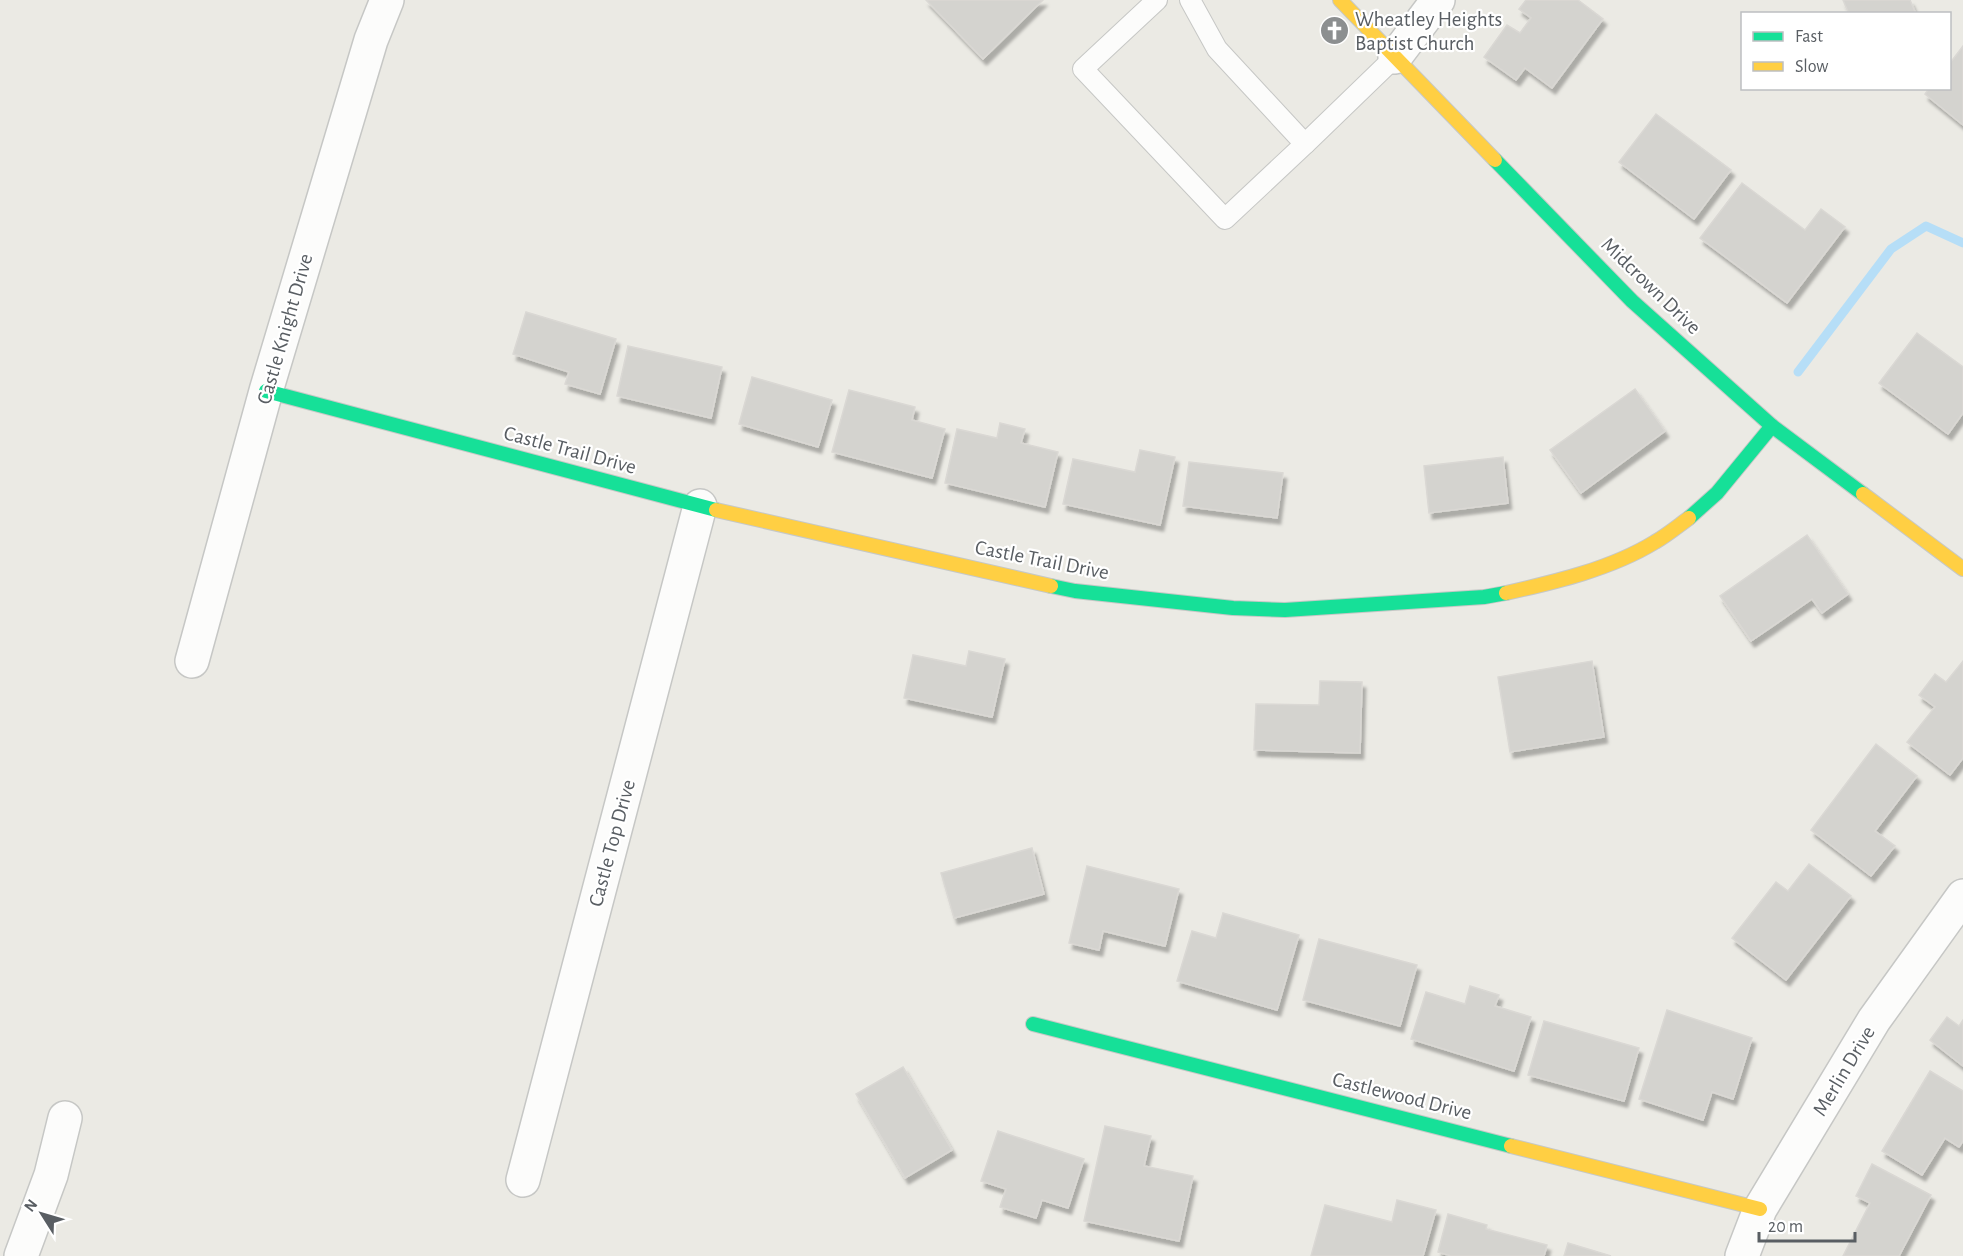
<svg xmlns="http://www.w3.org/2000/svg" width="1963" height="1256" viewBox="0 0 1963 1256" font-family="'Alegreya Sans',sans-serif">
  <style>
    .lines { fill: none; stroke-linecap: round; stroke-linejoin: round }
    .stream { stroke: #b6def7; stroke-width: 9 }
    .building { fill: #d4d3cf; stroke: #dad8d4; stroke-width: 1.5; filter: url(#shadow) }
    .lane-casing { stroke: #c6c7c5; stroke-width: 22 }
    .street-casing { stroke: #c6c7c5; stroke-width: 36 }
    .fast-casing { stroke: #c6c8c6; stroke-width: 16 }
    .slow-casing { stroke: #c6c8c6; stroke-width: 16 }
    .lane { stroke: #fcfcfb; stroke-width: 20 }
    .street { stroke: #fcfcfb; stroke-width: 33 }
    .fast { stroke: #16e098; stroke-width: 14 }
    .slow { stroke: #ffcf43; stroke-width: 14 }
    .labels { text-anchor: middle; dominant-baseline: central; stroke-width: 4.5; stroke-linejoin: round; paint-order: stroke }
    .poi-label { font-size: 21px; fill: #595e63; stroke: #fff; text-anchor: start }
    .street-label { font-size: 21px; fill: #595e63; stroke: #fff }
  </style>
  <defs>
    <filter id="shadow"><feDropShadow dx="3.5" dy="6" stdDeviation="1.5" flood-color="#0004"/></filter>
  </defs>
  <rect width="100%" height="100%" fill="#ebeae4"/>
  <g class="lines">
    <!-- stream -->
    <polyline class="stream" points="1798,372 1891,249 1926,226 1963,243"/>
  </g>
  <!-- building -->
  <g class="building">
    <polygon points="926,0 1043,0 983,59"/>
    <polygon points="1526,0 1578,0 1603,19 1552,88 1525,68 1516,80 1484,57 1507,25 1520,33 1531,18 1519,9"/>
    <polygon points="1843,0 1910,0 1916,14 1849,14"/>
    <polygon points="1963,46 1963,125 1925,94 1929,88 1950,88 1950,63"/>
    <polygon points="1656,114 1731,170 1694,219 1619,162"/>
    <polygon points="1742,183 1805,230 1821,209 1845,227 1787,303 1700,238"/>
    <polygon points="526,312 616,339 600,394 565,384 569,372 513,354"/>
    <polygon points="1917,333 1963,367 1963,413 1948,434 1879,383"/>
    <polygon points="628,346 722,367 711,418 617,396"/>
    <polygon points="752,377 832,400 818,447 739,424"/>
    <polygon points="1635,389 1665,431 1581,493 1550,450"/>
    <polygon points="849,390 915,407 912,420 945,429 932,478 832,452"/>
    <polygon points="1000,423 1025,429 1021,443 1058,452 1045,507 945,483 957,429 997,438"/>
    <polygon points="1140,450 1175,457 1160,525 1063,504 1073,459 1135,472"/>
    <polygon points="1503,457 1508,503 1429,513 1424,466"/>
    <polygon points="1189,462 1283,473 1277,518 1183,506"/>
    <polygon points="1807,535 1848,594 1822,613 1812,599 1751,641 1720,596"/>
    <polygon points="969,651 1005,659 992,717 904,698 913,655 966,666"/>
    <polygon points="1592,661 1604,737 1510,752 1498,677"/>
    <polygon points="1963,661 1963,758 1950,775 1907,742 1935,707 1919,695 1935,674 1946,682"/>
    <polygon points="1320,681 1362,682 1360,753 1254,750 1256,704 1319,705"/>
    <polygon points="1876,744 1917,776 1875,831 1895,846 1871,876 1811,830"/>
    <polygon points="1032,848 1044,894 954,918 941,873"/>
    <polygon points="1809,864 1851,896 1786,980 1732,938 1776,882 1788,891"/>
    <polygon points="1087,866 1179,889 1165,946 1103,931 1099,950 1069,943"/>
    <polygon points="1223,913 1299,935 1277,1010 1177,981 1192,931 1216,938"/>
    <polygon points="1319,939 1417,965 1400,1026 1303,1000"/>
    <polygon points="1470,986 1499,995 1495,1006 1531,1017 1514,1071 1411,1039 1426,992 1465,1004"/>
    <polygon points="1667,1010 1752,1038 1733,1099 1712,1092 1703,1120 1639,1099"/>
    <polygon points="1947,1017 1959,1026 1963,1020 1963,1066 1930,1040"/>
    <polygon points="1544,1021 1639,1048 1624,1101 1528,1075"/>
    <polygon points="903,1067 952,1150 905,1178 856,1094"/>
    <polygon points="1930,1071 1963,1091 1963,1141 1959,1147 1945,1138 1922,1175 1882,1151"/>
    <polygon points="1105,1126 1151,1136 1144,1166 1193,1176 1179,1241 1084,1221"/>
    <polygon points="998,1131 1084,1159 1068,1208 1042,1200 1036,1218 1000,1207 1006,1189 981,1181"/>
    <polygon points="1872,1164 1931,1195 1899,1256 1843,1256 1870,1203 1856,1196"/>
    <polygon points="1397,1200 1436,1210 1423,1256 1311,1256 1325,1205 1392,1222"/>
    <polygon points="1448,1214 1487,1225 1486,1229 1547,1245 1544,1256 1451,1256 1438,1252"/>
    <polygon points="1568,1243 1611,1256 1564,1256"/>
  </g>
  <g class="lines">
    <defs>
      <g id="lane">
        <polyline points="1157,0 1083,69 1225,219 1305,144"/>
        <polyline points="1190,0 1217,49 1305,144 1395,57"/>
      </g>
      <g id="street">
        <polyline points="1395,57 1438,0"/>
        <polyline points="192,661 266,391 371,40 387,0"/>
        <polyline points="523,1180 700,506"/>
        <polyline points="21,1256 51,1175 65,1118"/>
        <polyline points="1742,1256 1760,1209 1874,1020 1963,896"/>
      </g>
      <g id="fast">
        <polyline points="1495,160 1632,301 1772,426 1863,494"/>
        <polyline points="266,391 716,510"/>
        <polyline points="1689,518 1717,493 1772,426"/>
        <polyline points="1051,586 1075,591 1233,608 1285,610 1484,597 1506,593"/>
        <polyline points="1033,1024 1511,1146"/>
      </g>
      <g id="slow">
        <polyline points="1340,0 1495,160"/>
        <polyline points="1863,494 1963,569"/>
        <polyline points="716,510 1051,586"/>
        <path d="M1506 593C1555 582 1611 569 1655 542 1667 535 1678 526 1689 518"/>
        <polyline points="1511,1146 1760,1209"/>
      </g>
    </defs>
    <!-- lane casing -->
    <use href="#lane" class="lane-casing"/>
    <!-- street casing -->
    <use href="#street" class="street-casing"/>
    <!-- fast casing -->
    <use href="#fast" class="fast-casing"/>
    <!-- slow casing -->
    <use href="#slow" class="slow-casing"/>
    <!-- lane -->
    <use href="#lane" class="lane"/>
    <!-- street -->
    <use href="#street" class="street"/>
    <!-- fast -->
    <use href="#fast" class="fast"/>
    <!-- slow -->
    <use href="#slow" class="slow"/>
  </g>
  <!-- icons -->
  <defs>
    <symbol id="church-disc" viewBox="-11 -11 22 22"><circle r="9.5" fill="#8c8f90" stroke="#fff"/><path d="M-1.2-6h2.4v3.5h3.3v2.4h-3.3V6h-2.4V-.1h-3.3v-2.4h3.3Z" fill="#fff"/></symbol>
  </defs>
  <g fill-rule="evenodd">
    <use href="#church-disc" x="1318" y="14" width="33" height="33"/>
  </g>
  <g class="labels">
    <!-- poi labels -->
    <g class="poi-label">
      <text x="1355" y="19">Wheatley Heights<tspan x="1355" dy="24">Baptist Church</tspan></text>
    </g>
    <!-- street labels -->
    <g class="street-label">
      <text transform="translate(1651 286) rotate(44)">Midcrown Drive</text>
      <text transform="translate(285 329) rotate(-74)">Castle Knight Drive</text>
      <text transform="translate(570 450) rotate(15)">Castle Trail Drive</text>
      <text transform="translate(1042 560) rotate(11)">Castle Trail Drive</text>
      <text transform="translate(612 843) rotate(-75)">Castle Top Drive</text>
      <text transform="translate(1844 1071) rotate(-59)">Merlin Drive</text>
      <text transform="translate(1402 1096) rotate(14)">Castlewood Drive</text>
    </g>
  </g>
  <!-- legend -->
  <rect x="1741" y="12" width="210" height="78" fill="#ffffff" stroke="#bdbfc1" stroke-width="1.5"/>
  <rect x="1753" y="32" width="30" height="9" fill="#16e098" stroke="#bdbfc1" stroke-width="1.5"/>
  <text x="1795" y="42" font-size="18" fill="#595e63">Fast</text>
  <rect x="1753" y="62" width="30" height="9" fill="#ffcf43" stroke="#bdbfc1" stroke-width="1.5"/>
  <text x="1795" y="72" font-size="18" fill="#595e63">Slow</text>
  <!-- north arrow -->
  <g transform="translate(42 1214) rotate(307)" stroke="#ffffff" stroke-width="4.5" paint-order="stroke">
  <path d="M0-4.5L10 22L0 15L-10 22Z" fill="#595e63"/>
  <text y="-9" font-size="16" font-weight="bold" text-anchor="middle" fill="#595e63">N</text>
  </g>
  <!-- scale -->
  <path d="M1759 1232v9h96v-9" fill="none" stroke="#595e63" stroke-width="3"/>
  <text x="1768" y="1232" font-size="18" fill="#595e63" stroke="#ffffff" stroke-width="4.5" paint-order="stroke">20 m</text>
</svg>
